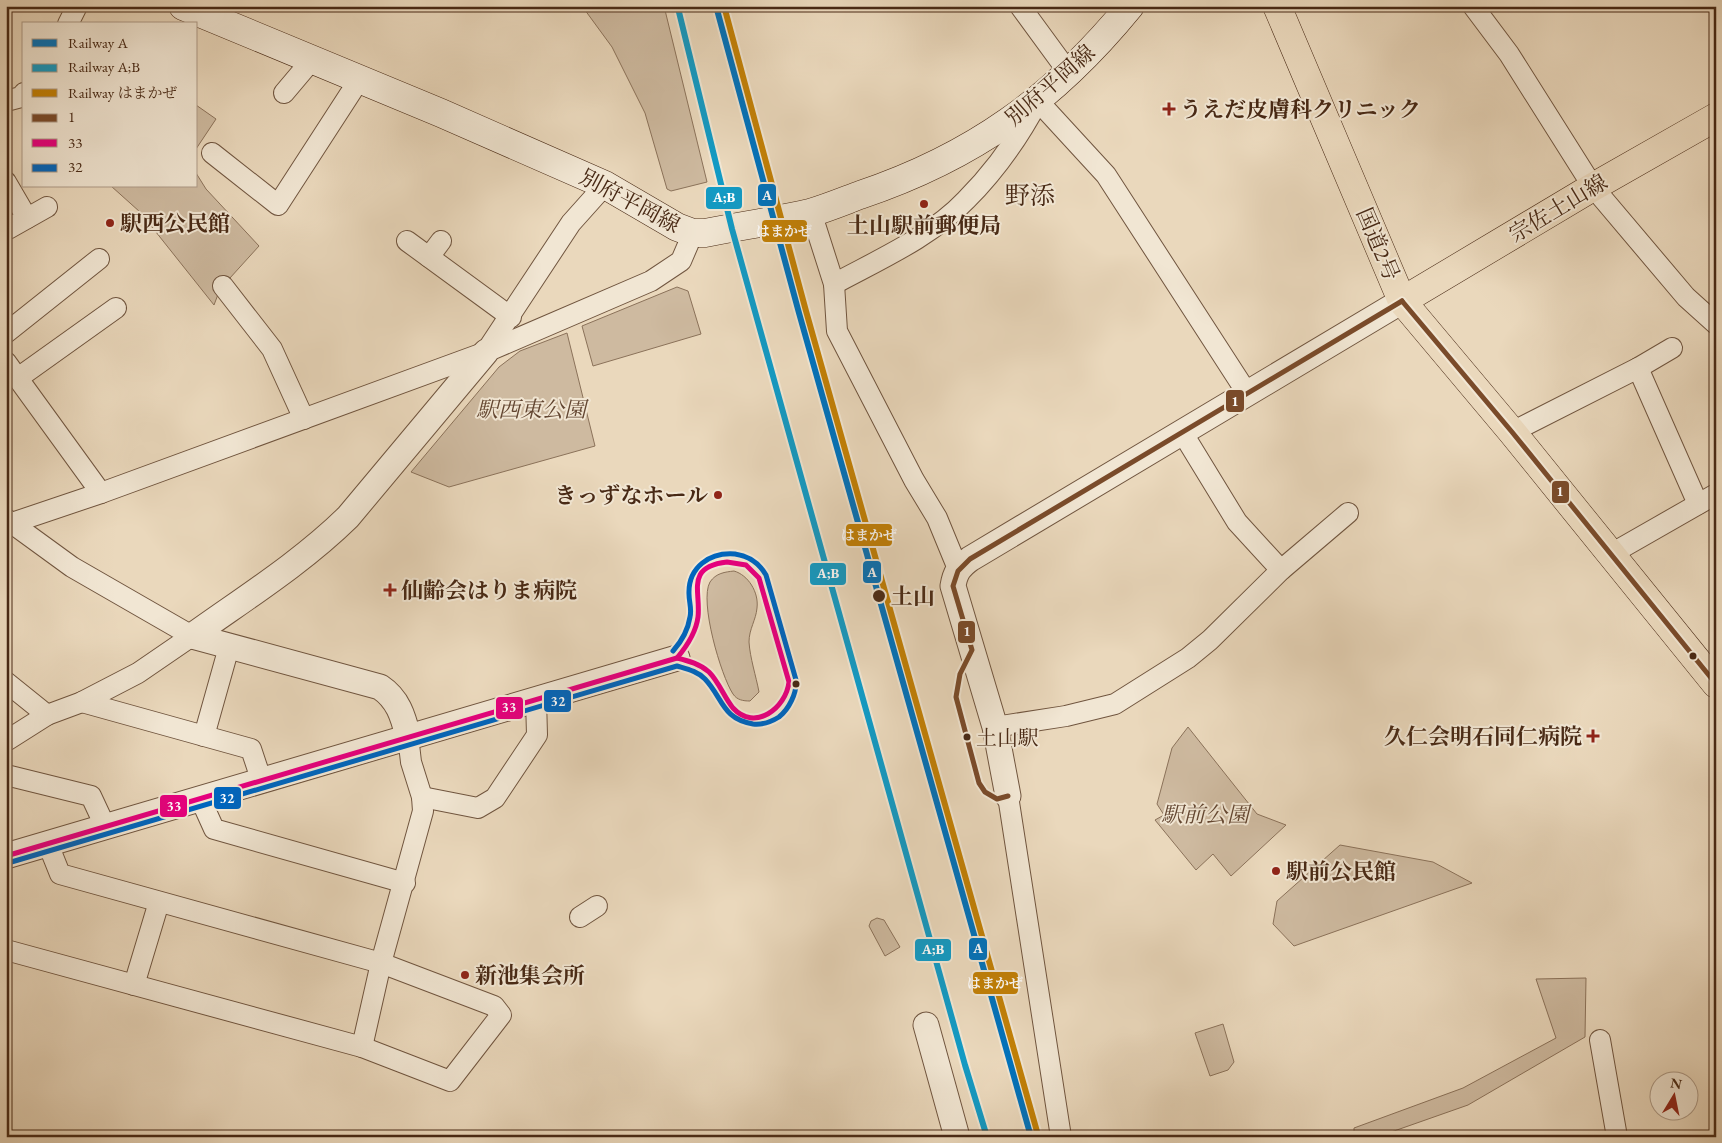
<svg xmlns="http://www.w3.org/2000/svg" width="1722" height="1143" viewBox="0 0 1722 1143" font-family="'EB Garamond','Noto Serif JP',serif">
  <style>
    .green { fill: #cebaa0; stroke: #8b725a }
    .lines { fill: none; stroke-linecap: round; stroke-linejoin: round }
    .minor-casing { stroke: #70553f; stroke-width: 22 }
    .tertiary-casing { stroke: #70553f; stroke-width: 27 }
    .secondary-casing { stroke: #482915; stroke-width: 29 }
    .primary-casing { stroke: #482915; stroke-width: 29 }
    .trunk-casing { stroke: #482915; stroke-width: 29 }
    .minor { stroke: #f1e6d3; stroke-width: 20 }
    .tertiary { stroke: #f1e6d3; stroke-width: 25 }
    .secondary { stroke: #f1e6d3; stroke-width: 28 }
    .primary { stroke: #ead8bc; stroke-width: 28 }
    .trunk { stroke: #ead8bc; stroke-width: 28 }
    .bus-1-casing { stroke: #f1e6d3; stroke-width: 9 }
    .bus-2-casing { stroke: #f1e6d3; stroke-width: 9 }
    .bus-3-casing { stroke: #f1e6d3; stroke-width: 9 }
    .bus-1 { stroke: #7a4b2a; stroke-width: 5 }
    .bus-2 { stroke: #e5007d; stroke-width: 5 }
    .bus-3 { stroke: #0065bd; stroke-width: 5 }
    .rail-1-casing { stroke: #f1e6d3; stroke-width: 10 }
    .rail-2-casing { stroke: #f1e6d3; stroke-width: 10 }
    .rail-3-casing { stroke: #f1e6d3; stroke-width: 10 }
    .rail-1 { stroke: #0072bc; stroke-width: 6 }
    .rail-2 { stroke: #129ac4; stroke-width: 6 }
    .rail-3 { stroke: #c28006; stroke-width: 6 }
    .poi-dot { fill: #8f2418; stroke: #f1e6d3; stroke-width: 2 }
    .stop-dot { fill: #482915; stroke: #f1e6d3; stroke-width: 2 }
    .labels { text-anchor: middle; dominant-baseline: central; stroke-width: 4; stroke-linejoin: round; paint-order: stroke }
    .bus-label { font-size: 21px; fill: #482915; stroke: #f1e6d3; text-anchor: start }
    .street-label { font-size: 22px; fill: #482915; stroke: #f1e6d3 }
    .poi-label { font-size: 22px; font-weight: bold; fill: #482915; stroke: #f1e6d3; text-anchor: start }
    .park-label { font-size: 22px; font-style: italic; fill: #634631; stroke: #f1e6d3 }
    .stop-label { font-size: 22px; font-weight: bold; fill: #482915; stroke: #f1e6d3; text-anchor: start }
    .quarter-label { font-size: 25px; fill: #482915; stroke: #f1e6d3 }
    .line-badge { stroke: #f1e6d3; stroke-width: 2 }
    .badge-label { font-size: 14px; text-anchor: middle; font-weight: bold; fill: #fff }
  </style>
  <rect width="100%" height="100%" fill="#ead8bc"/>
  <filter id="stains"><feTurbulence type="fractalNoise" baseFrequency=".004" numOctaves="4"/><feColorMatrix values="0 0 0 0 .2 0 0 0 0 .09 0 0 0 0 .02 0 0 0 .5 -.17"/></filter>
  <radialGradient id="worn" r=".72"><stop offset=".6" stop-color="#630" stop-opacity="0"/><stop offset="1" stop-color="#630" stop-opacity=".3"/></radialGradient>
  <!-- green -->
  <g class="green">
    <polygon points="582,6 664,6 707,182 671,191 667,189 645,113 612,47"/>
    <polygon points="196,105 216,119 196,149"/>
    <polygon points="196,173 206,189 259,246 220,289 214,305 140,212 111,186 196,186"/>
    <polygon points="677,287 688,291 701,334 593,366 582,326"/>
    <polygon points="567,333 595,446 449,487 411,472 499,367 520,351"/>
    <path d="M734 571C748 575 759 592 757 608 756 620 749 629 749 642 750 658 756 676 759 692L750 701C743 701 737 700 733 694 721 676 699 601 710 582 716 573 725 572 734 571Z"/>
    <polygon points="1188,727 1257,814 1286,825 1231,876 1213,854 1196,870 1155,820 1164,815 1157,804 1172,748"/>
    <polygon points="1340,845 1433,862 1472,883 1294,946 1273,924 1277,901"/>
    <polygon points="877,918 884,920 900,947 885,956 869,926 871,921"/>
    <polygon points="1586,978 1585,1037 1468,1105 1377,1137 1354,1137 1354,1128 1463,1088 1556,1038 1536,979"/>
    <polygon points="1223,1024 1234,1062 1228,1070 1210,1076 1195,1033"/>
  </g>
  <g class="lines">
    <defs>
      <g id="minor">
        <polyline points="1020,6 1069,73"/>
        <polyline points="1473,6 1509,54 1593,187 1686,297 1716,324"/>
        <polyline points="68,24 77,6"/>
        <polyline points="284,93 311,61"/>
        <polyline points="6,101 21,97 24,93"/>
        <polyline points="212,153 278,205 359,80"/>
        <polyline points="6,182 27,218"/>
        <polyline points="811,212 834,284 837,331 914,480 937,518 958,569"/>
        <polyline points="8,229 47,207"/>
        <polyline points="407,241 511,317"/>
        <polyline points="429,257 441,241"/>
        <path d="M834 284C878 260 931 237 966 200 995 171 1019 137 1038 101L1106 175 1247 393"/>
        <polyline points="223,286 272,349 304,419"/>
        <polyline points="6,333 99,259"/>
        <polyline points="487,350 571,223 605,185"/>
        <polyline points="6,362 101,493"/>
        <polyline points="1638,368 1672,348"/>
        <polyline points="18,378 116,308"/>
        <polyline points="1182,432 1237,522 1281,570"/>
        <polyline points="1512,432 1638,368 1698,504"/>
        <polyline points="6,519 72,567 192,636 138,673 82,702 47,715 6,741"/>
        <polyline points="6,525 101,493 486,352 651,281 681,261 693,233"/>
        <polyline points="1611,554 1716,494"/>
        <polyline points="6,682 47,715"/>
        <polyline points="82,702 251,749 261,779"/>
        <polyline points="995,727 1066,716 1115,704 1188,658 1210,640 1281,570 1348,513"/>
        <polyline points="204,736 229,647"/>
        <polyline points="6,775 91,796 105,826"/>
        <polyline points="1008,796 1061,1137"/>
        <polyline points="422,797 478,808 495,798 537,735 536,699"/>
        <polyline points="200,798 214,829 405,883"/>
        <polyline points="48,844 60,874 381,963 494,1006 501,1015 450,1081 362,1047"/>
        <polyline points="580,917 597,906"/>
        <polyline points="6,950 362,1047 381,963 423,811 422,797 411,762 408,736"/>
        <polyline points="134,985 159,902"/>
        <polyline points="1600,1040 1617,1137"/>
      </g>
      <g id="tertiary">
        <path d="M192 636C245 598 301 563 348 517L486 352"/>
        <path d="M192 636 380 687C398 699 403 716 408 736"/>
        <path d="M1008 796 995 727 953 586C955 573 959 567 970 559L1402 301"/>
        <polyline points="6,856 677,658"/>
        <polyline points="926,1025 957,1137"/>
      </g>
      <path id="secondary" d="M183 6 441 113 605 185 677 227 693 233H705C740 226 775 221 810 213 827 208 844 201 860 195 973 157 1054 99 1130 6"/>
      <polyline id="primary" points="1402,301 1593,187 1716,117"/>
      <polyline id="trunk" points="1277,6 1402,301 1512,432 1716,684"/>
    </defs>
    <!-- minor casing -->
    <use href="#minor" class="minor-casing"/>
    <!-- tertiary casing -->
    <use href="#tertiary" class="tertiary-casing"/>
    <!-- secondary casing -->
    <use href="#secondary" class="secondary-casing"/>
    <!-- primary casing -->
    <use href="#primary" class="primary-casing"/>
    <!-- trunk casing -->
    <use href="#trunk" class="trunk-casing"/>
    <!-- minor -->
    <use href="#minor" class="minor"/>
    <!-- tertiary -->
    <use href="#tertiary" class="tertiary"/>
    <!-- secondary -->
    <use href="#secondary" class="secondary"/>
    <!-- primary -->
    <use href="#primary" class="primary"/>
    <!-- trunk -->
    <use href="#trunk" class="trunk"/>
    <defs>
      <g id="bus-1">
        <polyline points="1402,301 1512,432 1716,684"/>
        <polyline points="1008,796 997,799 985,792 979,783 956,697 960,674 972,650 953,586 958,571 970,559 1402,301"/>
      </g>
      <g id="bus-2">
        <path d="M727 562 746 565 759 578 789 682C786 708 755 732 733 708 724 697 719 682 709 672 700 664 689 661 677 658 687 646 696 633 698 617 701 591 685 567 727 562Z"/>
        <polyline points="6,856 677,658"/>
      </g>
      <path id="bus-3" d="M8 863 677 666C687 669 697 671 705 679 723 698 722 719 753 724 762 725 771 722 779 717 789 709 797 693 796 680L766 575C759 563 749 556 735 554 710 552 688 567 689 594 689 602 692 609 690 617 688 630 681 642 673 651"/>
    </defs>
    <!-- bus-1 casing -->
    <use href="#bus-1" class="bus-1-casing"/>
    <!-- bus-2 casing -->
    <use href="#bus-2" class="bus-2-casing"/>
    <!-- bus-3 casing -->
    <use href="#bus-3" class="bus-3-casing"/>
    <!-- bus-1 -->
    <use href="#bus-1" class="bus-1"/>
    <!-- bus-2 -->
    <use href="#bus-2" class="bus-2"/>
    <!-- bus-3 -->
    <use href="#bus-3" class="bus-3"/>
    <defs>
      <polyline id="rail-1" points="716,6 799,313 1031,1137"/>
      <polyline id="rail-2" points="678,8 732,229 965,1065 987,1137"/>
      <polyline id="rail-3" points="724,6 806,311 1038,1135"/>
    </defs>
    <!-- rail-1 casing -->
    <use href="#rail-1" class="rail-1-casing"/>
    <!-- rail-2 casing -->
    <use href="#rail-2" class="rail-2-casing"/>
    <!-- rail-3 casing -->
    <use href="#rail-3" class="rail-3-casing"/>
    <!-- rail-1 -->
    <use href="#rail-1" class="rail-1"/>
    <!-- rail-2 -->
    <use href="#rail-2" class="rail-2"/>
    <!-- rail-3 -->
    <use href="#rail-3" class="rail-3"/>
  </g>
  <!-- markers -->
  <g class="poi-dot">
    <path d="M1166.5 101.5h5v5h5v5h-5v5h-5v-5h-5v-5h5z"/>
    <circle cx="924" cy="204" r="5"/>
    <circle cx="110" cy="223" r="5"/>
    <circle cx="718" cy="495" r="5"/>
    <path d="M387.5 582.5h5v5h5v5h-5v5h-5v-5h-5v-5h5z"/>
    <path d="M1590.5 728.5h5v5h5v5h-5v5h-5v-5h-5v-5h5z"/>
    <circle cx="1276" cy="871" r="5"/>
    <circle cx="465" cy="975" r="5"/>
  </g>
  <g class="stop-dot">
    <circle cx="879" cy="596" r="7"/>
    <circle cx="1693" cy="656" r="4.5"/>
    <circle cx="796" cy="684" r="4.5"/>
    <circle cx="967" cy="737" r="4.5"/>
  </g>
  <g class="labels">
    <!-- bus labels -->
    <g class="bus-label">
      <text x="976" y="737">土山駅</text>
    </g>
    <!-- street labels -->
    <g class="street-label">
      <text transform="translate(1050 85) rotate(-41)">別府平岡線</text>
      <text transform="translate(630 201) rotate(28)">別府平岡線</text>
      <text transform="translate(1558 208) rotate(-31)">宗佐土山線</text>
      <text transform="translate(1378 244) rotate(67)">国道2号</text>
    </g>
    <!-- poi labels -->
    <g class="poi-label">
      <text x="1180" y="109">うえだ皮膚科クリニック</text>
      <text x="120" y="223">駅西公民館</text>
      <text x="924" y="225" text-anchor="middle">土山駅前郵便局</text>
      <text x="708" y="495" text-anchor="end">きっずなホール</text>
      <text x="401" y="590">仙齢会はりま病院</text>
      <text x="1582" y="736" text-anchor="end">久仁会明石同仁病院</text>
      <text x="1286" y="871">駅前公民館</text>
      <text x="475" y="975">新池集会所</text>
    </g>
    <!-- park labels -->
    <g class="park-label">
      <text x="531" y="409">駅西東公園</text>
      <text x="1205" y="814">駅前公園</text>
    </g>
    <!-- stop labels -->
    <g class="stop-label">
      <text x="891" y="596">土山</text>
    </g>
    <!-- quarter labels -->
    <g class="quarter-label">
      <text x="1030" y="195">野添</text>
    </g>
  </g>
  <g class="line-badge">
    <rect x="757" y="183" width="20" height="24" rx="5" fill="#0072bc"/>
    <rect x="705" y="186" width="38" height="24" rx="5" fill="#129ac4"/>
    <rect x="761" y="219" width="47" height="24" rx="5" fill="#c28006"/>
    <rect x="1225" y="389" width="20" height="24" rx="5" fill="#7a4b2a"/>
    <rect x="1551" y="480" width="19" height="24" rx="5" fill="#7a4b2a"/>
    <rect x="845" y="523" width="48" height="24" rx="5" fill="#c28006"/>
    <rect x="862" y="560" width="20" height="24" rx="5" fill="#0072bc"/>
    <rect x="809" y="562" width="38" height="24" rx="5" fill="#129ac4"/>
    <rect x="957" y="620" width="19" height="24" rx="5" fill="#7a4b2a"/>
    <rect x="543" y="689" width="29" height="24" rx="5" fill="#0065bd"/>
    <rect x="495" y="696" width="29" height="24" rx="5" fill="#e5007d"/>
    <rect x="213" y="786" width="29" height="24" rx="5" fill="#0065bd"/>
    <rect x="159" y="794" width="29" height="24" rx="5" fill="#e5007d"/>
    <rect x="968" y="937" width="20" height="24" rx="5" fill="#0072bc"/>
    <rect x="914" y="938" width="38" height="24" rx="5" fill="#129ac4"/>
    <rect x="972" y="971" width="47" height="24" rx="5" fill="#c28006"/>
  </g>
  <g class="badge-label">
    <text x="767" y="200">A</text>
    <text x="724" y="202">A;B</text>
    <text x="784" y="236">はまかぜ</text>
    <text x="1235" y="406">1</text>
    <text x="1560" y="496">1</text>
    <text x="869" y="540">はまかぜ</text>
    <text x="872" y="577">A</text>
    <text x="828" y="578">A;B</text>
    <text x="967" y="636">1</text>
    <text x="558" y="706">32</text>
    <text x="509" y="712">33</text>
    <text x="227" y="803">32</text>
    <text x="174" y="811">33</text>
    <text x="978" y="953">A</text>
    <text x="933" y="954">A;B</text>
    <text x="995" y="988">はまかぜ</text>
  </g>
  <!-- margin -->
  <rect width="1722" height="1143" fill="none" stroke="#ead8bc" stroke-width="25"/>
  <rect x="8" y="8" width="1707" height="1128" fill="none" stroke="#482915" stroke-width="2.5"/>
  <rect x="12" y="12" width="1697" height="1118" fill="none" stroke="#482915"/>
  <!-- legend -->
  <rect x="22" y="22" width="175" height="165" fill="#f1e6d3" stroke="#ad9a87"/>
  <rect x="32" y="39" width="25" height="8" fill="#0072bc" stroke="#ad9a87"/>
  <text x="68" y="48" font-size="15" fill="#482915">Railway A</text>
  <rect x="32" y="64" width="25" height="8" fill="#129ac4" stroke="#ad9a87"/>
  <text x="68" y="72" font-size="15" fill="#482915">Railway A;B</text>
  <rect x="32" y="89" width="25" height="8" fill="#c28006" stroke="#ad9a87"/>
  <text x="68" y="98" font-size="15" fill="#482915">Railway はまかぜ</text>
  <rect x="32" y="114" width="25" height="8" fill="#7a4b2a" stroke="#ad9a87"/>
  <text x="68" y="122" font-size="15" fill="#482915">1</text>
  <rect x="32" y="139" width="25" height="8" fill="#e5007d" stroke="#ad9a87"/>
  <text x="68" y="148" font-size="15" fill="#482915">33</text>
  <rect x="32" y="164" width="25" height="8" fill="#0065bd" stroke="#ad9a87"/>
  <text x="68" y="172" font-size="15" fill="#482915">32</text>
  <!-- north arrow -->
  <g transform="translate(1674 1096) rotate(10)"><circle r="24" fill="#f1e6d3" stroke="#ad9a87"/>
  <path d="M0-4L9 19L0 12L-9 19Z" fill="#8f2418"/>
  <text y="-8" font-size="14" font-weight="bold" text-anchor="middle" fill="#482915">N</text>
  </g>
  <rect width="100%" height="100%" filter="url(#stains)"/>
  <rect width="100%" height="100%" fill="url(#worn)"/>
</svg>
